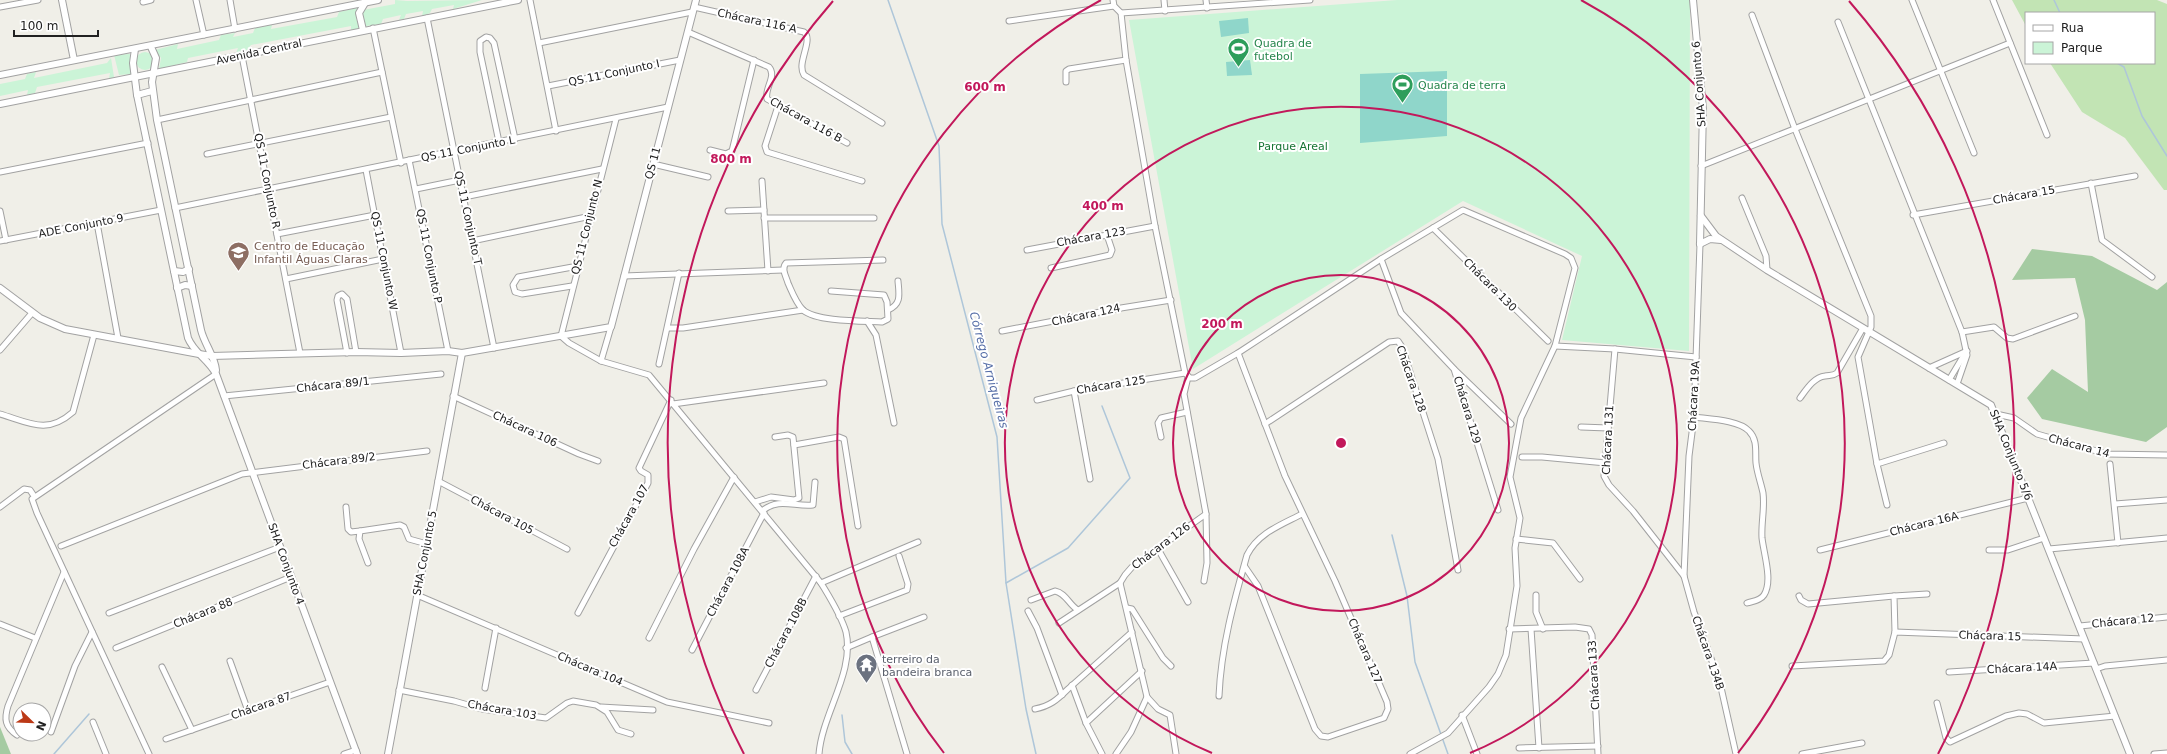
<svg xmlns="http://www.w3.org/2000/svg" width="2167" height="754" viewBox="0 0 2167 754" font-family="'DejaVu Sans',sans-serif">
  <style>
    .grass { fill: #c2e4b4 }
    .forest { fill: #a5cba2 }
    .park { fill: #cbf4d7 }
    .pitch { fill: #8fd6ca }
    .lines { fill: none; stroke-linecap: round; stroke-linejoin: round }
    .stream { stroke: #aec6d9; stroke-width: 1.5 }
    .minor-casing { stroke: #a2a2a2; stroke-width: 7 }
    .tertiary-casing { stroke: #a2a2a2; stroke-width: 8 }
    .minor { stroke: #fff; stroke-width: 5 }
    .tertiary { stroke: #fff; stroke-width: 6 }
    .ring { fill: none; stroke: #c2185b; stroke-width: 2 }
    .labels { text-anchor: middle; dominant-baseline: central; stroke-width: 4; stroke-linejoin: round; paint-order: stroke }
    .street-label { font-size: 11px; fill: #212121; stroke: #fff }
    .leisure-label { font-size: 11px; fill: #27864d; stroke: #fff; text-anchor: start }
    .park-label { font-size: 11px; fill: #187534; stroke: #fff }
    .education-label { font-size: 11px; fill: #785e54; stroke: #fff; text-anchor: start }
    .worship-label { font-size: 11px; fill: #5b616d; stroke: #fff; text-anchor: start }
    .water-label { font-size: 12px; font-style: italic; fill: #566ea7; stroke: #fff }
    .centre { fill: #c2185b; stroke: #fff; stroke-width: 2 }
    .ring-label { font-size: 12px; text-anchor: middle; font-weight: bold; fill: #c2185b; stroke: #fff; stroke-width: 4; stroke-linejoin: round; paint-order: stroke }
  </style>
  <rect width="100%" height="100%" fill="#f0efe8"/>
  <!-- grass -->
  <polygon class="grass" points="2012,0 2157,0 2167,4 2167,190 2164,190 2125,138 2082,112 2050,63 2154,63 2154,13 2026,13 2026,26"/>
  <!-- forest -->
  <g class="forest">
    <polygon points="2032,249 2092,256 2157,290 2167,282 2167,427 2146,442 2042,419 2027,398 2052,369 2088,392 2085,320 2075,278 2012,280"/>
    <polygon points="0,727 11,754 0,754"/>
  </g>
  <!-- park -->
  <g class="park">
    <polygon points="395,0 407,1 482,0 453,9 454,5 432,9 430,13 422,16 423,11 406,14 404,19 399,20 401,15 383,19 381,24 366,26 361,18 363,10 395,4"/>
    <polygon points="1397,0 1690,0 1689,351 1562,340 1582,256 1463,201 1193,369 1129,20"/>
    <polygon points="357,8 356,18 360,28 351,30 351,26 251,45 247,50 236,53 238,48 188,58 187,62 159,69 161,58 155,50 178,44 177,49 219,40 221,35 235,33 233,37 253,33 255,28 272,25 271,29 337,17 339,12"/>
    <circle cx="145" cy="61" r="9"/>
    <polygon points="130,54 132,74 119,75 114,55"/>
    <polygon points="111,58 114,77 109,79 110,73 37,87 35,93 27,95 28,90 0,96 0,84 25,79 27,74 36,72 34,78 107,63"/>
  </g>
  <!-- pitch -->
  <g class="pitch">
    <polygon points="1248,18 1249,33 1221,37 1219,21"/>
    <polygon points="1250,60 1252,75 1227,76 1226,62"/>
    <polygon points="1447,71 1447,136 1360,143 1360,74"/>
  </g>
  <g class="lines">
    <!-- stream -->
    <g class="stream">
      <polyline points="888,0 939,146 942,224 997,437 1006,583 1026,709 1036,754"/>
      <polyline points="2054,0 2060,13"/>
      <polyline points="2117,63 2124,67 2142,116 2167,156"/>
      <polyline points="1392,535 1407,596 1415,662 1448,754"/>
      <polyline points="1006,583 1068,548 1130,478 1102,406"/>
      <polyline points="842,715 845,742 852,754"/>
      <polyline points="54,754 89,714"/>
    </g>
    <defs>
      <g id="minor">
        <polyline points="196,0 204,35"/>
        <polyline points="230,0 235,29"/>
        <polyline points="530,0 556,131"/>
        <polyline points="1113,0 1114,6 1121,13 1126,60 1155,226 1185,373 1190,378 1195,378 1238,353 1381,259 1463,210 1565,254 1571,258 1575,268 1555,346 1521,418 1510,477 1520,518 1515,548 1517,586 1506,655 1498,674 1489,687 1448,733 1410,754"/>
        <polyline points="1164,0 1165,11"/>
        <polyline points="1206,0 1207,8"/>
        <polyline points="1912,0 1974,153"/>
        <polyline points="1993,0 2047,135"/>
        <polyline points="143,2 151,0"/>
        <polyline points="0,7 38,0"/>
        <path d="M694 7 804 32C814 40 796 63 804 75L882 123"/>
        <polyline points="1121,13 1310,0"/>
        <polyline points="1752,15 1795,129 1871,316 1871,327 1858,357 1877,464 1887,505"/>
        <polyline points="427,18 494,348"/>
        <polyline points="1009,21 1114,6"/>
        <polyline points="1838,22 1962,332 1967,355 1957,384"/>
        <polyline points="373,28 401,163"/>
        <path d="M688 32 769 67C777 76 764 89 767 99L847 143"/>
        <polyline points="539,43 692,12"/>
        <polyline points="242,56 300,353"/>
        <polyline points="1066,82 1066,71 1069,69 1126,60"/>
        <polyline points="548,86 680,60"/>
        <polyline points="778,106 765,146 767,152 862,181"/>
        <path d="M616 119 561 336 569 343 601 361 649 375 821 583C830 598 841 615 846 632 855 672 822 714 819 754"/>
        <polyline points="157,120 382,72"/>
        <polyline points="499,142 480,52 480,41 486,37 490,38 494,43 515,139"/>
        <polyline points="710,150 726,154 732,151 754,60"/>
        <polyline points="207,154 391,117"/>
        <polyline points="409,160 448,351"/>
        <polyline points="653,164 708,177"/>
        <polyline points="1701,166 2010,43"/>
        <polyline points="366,170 401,353"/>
        <polyline points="0,172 148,143"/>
        <polyline points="762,181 768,271"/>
        <polyline points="2091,183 2102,240 2152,277"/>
        <polyline points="416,189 460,180"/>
        <polyline points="464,197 602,169"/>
        <polyline points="1742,198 1766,256 1767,270"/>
        <polyline points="175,208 668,107"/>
        <polyline points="0,211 6,240"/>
        <polyline points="728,211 764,210"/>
        <polyline points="1913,215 2135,176"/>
        <polyline points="764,218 874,218"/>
        <polyline points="97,223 118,338"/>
        <polyline points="1433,228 1548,341"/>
        <polyline points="277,234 375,215"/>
        <polyline points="0,241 161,210"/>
        <polyline points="472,241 591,216"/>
        <polyline points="1700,244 1694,417 1689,456 1684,576 1694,612 1720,683 1736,754"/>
        <polyline points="1027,250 1155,226"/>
        <polyline points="1381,259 1401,313 1454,369 1498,510"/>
        <polyline points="1051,268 1110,255 1112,250 1107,235"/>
        <polyline points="624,276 783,270"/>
        <polyline points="286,279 383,259"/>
        <polyline points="572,286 522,294 515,292 513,285 518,277 578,266"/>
        <path d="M831 291 884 295 887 302 888 319 882 322C863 321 817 322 803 310 796 303 792 292 788 283 786 276 781 269 786 263L883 260"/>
        <path d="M888 310C902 304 899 294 898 281"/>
        <polyline points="867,321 876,335 894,423"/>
        <polyline points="668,328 683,328 803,310"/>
        <polyline points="1002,331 1121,308 1171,300"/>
        <polyline points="1962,332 1994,327 2007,338 2013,339 2075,316"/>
        <polyline points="1555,346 1615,349 1696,357"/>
        <polyline points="1615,349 1604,476 1609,485 1633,511 1684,576"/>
        <polyline points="0,350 32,313"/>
        <polyline points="347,353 337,300 338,296 342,294 347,299 356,352"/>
        <polyline points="1238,353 1285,476 1335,581 1387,702 1388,709 1384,718 1328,737 1321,736 1315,729 1258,586 1245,567"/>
        <polyline points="601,361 611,327"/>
        <polyline points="659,364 679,273"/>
        <polyline points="1929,368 1967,351"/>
        <polyline points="1455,370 1511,424"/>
        <polyline points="1949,380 1964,355"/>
        <polyline points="1074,391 1090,479"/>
        <polyline points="224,396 441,374"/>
        <polyline points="453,396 579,454 598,461"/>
        <path d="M1800 398C1806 390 1814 377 1825 376 1830 375 1833 376 1837 373L1863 328"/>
        <polyline points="1037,400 1074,391 1185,373"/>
        <polyline points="673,404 824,383"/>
        <path d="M0 414C30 423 47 435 73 412L94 335"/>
        <polyline points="1996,414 2014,418 2037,434 2107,454 2167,455"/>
        <path d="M1694 417C1709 419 1739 420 1749 431 1758 440 1755 452 1756 463 1757 473 1761 483 1763 493 1765 508 1761 523 1762 538 1764 555 1773 581 1764 595 1760 601 1753 601 1747 603"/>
        <polyline points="1265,424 1389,342 1398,341 1402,347 1438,459 1458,570"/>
        <polyline points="1581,427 1608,428"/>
        <polyline points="1161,437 1158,423 1161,418 1187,412"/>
        <polyline points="794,445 839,437 844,439 858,526"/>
        <polyline points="1522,457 1542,457 1606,463"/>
        <polyline points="1877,464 1944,443"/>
        <polyline points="2110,464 2118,543"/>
        <polyline points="438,481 567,549"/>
        <polyline points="755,502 771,497 794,500 799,498 793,437 788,435 775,437"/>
        <polyline points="2115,504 2167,500"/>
        <polyline points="0,507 24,489 30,490 34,496"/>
        <polyline points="346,507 348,529 351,532 360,531"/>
        <path d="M762 511C779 497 794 507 813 505L815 482"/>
        <polyline points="1516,539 1553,543 1580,579"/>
        <polyline points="61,546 242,474 427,451"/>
        <polyline points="1158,549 1188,602"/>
        <polyline points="2049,549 2167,538"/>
        <polyline points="1820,550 2028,498"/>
        <polyline points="1989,550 2008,550 2044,538"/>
        <polyline points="368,563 359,539 360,531 400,525 404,527 409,539 427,544"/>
        <polyline points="1204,581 1207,563 1206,514"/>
        <polyline points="821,583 918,542"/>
        <polyline points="417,595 667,702 769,723"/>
        <polyline points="1536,595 1536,612 1543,629"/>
        <polyline points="1799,596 1801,600 1808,604 1894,596"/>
        <path d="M1031 600 1055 591C1066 593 1069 605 1078 610"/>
        <polyline points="1127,608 1132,609 1163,658 1171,666"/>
        <polyline points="1028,611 1037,628 1062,695"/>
        <polyline points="109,613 280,547"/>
        <polyline points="578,613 648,483 648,475 641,471 639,468 671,400"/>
        <polyline points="839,616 907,590 908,584 899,556"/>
        <polyline points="1059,623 1120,583"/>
        <polyline points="0,624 35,638"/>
        <polyline points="2080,626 2167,617"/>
        <polyline points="1509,629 1575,627 1589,629 1592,635 1598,754"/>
        <polyline points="1531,629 1539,748"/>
        <polyline points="1895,632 1894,596 1927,594"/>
        <polyline points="872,637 924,617"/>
        <polyline points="649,638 694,549 734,477"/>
        <polyline points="116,648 291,577"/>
        <polyline points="846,648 872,637 907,754"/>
        <polyline points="692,650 764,513"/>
        <polyline points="230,661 248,711"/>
        <polyline points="1792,666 1884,661 1889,655 1895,632 2084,639"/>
        <polyline points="162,667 192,730"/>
        <polyline points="2096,669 2105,666 2167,660"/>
        <polyline points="1949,672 2094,663"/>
        <polyline points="1072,685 1086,723 1102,754"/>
        <polyline points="485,688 496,628"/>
        <polyline points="399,690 454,701 482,709 546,718 567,703 573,701 596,705 607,712 618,730 631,734"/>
        <polyline points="756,690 816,576"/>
        <path d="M1219 696C1221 647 1234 601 1247 555 1258 533 1281 525 1302 514"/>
        <polyline points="1937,703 1946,738 1950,742 2006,716 2019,713 2027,714 2044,723 2115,716"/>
        <polyline points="601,707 653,710"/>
        <path d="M1035 709C1050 706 1057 700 1068 689L1132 632"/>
        <polyline points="1462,715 1477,754"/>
        <polyline points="93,722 106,754"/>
        <polyline points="1086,723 1142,671"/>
        <polyline points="51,732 75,666 92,632"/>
        <path d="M17 735C5 727 4 719 8 706L64 572"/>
        <polyline points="166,739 330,682"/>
        <polyline points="1519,748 1598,746"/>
        <polyline points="149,754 37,513 32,499 216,374"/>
        <polyline points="344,754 356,750"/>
        <polyline points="1116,754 1131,732 1147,697"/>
        <polyline points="1176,754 1170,715 1158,709 1147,697 1120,583 1125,575 1132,567 1206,514 1184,394 1188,377"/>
        <polyline points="1802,754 1862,743"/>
        <polyline points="2154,754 2167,753"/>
      </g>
      <g id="tertiary">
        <polyline points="62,0 74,60"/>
        <polyline points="1693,0 1703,109 1700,244"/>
        <polyline points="363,30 359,13 365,3"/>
        <path d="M151 47 156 58 152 82 157 120 201 330C204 343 215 357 216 370"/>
        <path d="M135 49 133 63 137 95 188 338C194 353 208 359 216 374L357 754"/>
        <polyline points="0,75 378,0"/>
        <polyline points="137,95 152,91"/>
        <polyline points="0,104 518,0"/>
        <polyline points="1701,216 1716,236 1767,270 1991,405 2130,754"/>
        <polyline points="1700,244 1710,239 1721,240"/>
        <polyline points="174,271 183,272 189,269"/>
        <polyline points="0,288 40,318 65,329 199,354 212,356 356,352 401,353 448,351 462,353 611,327 696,0"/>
        <polyline points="177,288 185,285 192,286"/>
        <polyline points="388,754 462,353"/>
      </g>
    </defs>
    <!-- minor casing -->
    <use href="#minor" class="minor-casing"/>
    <!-- tertiary casing -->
    <use href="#tertiary" class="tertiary-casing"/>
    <!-- minor -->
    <use href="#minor" class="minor"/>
    <!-- tertiary -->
    <use href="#tertiary" class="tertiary"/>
  </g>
  <!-- distance rings -->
  <g class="ring">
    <circle cx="1341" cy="443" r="168"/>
    <path d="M1212 753A336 336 0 1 1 1470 753"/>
    <path d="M944 753A504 504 0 0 1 1101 0M1581 0A504 504 0 0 1 1738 753"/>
    <path d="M744 754A673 673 0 0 1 833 1M1849 1A673 673 0 0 1 1938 754"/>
  </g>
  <!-- icons -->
  <defs>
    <symbol id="stadium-pin" viewBox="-11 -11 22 30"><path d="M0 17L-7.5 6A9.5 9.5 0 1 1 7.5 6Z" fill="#2e9e5b" stroke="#fff"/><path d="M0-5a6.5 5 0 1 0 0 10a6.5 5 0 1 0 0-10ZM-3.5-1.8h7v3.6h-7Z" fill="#fff"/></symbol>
    <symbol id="school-pin" viewBox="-11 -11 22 30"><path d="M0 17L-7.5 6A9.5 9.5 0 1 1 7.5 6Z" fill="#8d6e63" stroke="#fff"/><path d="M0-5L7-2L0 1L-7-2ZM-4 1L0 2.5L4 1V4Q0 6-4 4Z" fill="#fff"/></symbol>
    <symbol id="temple-pin" viewBox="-11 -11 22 30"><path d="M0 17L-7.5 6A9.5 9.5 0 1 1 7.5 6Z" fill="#6b7280" stroke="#fff"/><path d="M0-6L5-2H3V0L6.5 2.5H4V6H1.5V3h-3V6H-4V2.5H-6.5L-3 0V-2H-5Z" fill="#fff"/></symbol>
  </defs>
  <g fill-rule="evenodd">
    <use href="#stadium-pin" x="1226" y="36" width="25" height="34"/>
    <use href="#stadium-pin" x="1390" y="72" width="25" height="34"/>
    <use href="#school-pin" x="226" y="240" width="25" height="34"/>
    <use href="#temple-pin" x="854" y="652" width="25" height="34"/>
  </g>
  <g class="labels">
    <!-- street labels -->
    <g class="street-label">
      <text transform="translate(757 21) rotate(12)">Chácara 116 A</text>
      <text transform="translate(259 52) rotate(-12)">Avenida Central</text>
      <text transform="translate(614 73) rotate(-12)">QS 11 Conjunto I</text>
      <text transform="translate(1699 84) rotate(-94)">SHA Conjunto 6</text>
      <text transform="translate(806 120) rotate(29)">Chácara 116 B</text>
      <text transform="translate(468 149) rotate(-11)">QS 11 Conjunto L</text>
      <text transform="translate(653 163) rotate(-75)">QS 11</text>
      <text transform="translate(267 181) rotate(79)">QS 11 Conjunto R</text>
      <text transform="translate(2024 195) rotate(-10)">Chácara 15</text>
      <text transform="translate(468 218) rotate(78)">QS 11 Conjunto T</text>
      <text transform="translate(81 226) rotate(-11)">ADE Conjunto 9</text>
      <text transform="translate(587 227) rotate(-76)">QS 11 Conjunto N</text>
      <text transform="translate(1091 237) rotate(-10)">Chácara 123</text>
      <text transform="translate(429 256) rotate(79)">QS 11 Conjunto P</text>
      <text transform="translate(384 261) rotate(79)">QS 11 Conjunto W</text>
      <text transform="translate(1490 285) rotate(45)">Chácara 130</text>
      <text transform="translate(1086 315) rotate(-12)">Chácara 124</text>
      <text transform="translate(1411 379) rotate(71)">Chácara 128</text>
      <text transform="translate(333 385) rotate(-6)">Chácara 89/1</text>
      <text transform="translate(1111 385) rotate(-9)">Chácara 125</text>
      <text transform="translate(1694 396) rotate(-87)">Chácara 19A</text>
      <text transform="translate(1467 410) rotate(73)">Chácara 129</text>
      <text transform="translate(525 429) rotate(25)">Chácara 106</text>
      <text transform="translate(1608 440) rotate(-87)">Chácara 131</text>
      <text transform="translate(2079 446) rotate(15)">Chácara 14</text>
      <text transform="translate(2011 455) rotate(68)">SHA Conjunto 5/6</text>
      <text transform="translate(339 461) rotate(-7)">Chácara 89/2</text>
      <text transform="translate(502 515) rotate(28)">Chácara 105</text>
      <text transform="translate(629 516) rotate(-61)">Chácara 107</text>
      <text transform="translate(1924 524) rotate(-14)">Chácara 16A</text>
      <text transform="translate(1161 546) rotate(-37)">Chácara 126</text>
      <text transform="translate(425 553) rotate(-79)">SHA Conjunto 5</text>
      <text transform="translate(286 564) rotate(70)">SHA Conjunto 4</text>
      <text transform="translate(728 582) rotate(-62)">Chácara 108A</text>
      <text transform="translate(203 613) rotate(-22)">Chácara 88</text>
      <text transform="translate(2123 621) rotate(-6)">Chácara 12</text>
      <text transform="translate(786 633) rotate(-62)">Chácara 108B</text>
      <text transform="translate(1990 636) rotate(2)">Chácara 15</text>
      <text transform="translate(1365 651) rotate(67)">Chácara 127</text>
      <text transform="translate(1708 653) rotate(71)">Chácara 134B</text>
      <text transform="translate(2022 668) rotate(-3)">Chácara 14A</text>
      <text transform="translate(590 669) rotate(23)">Chácara 104</text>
      <text transform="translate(1594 675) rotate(-93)">Chácara 133</text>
      <text transform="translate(261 706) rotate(-19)">Chácara 87</text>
      <text transform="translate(502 710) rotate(10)">Chácara 103</text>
    </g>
    <!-- leisure labels -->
    <g class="leisure-label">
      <text x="1254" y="43">Quadra de<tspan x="1254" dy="13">futebol</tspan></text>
      <text x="1418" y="85">Quadra de terra</text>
    </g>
    <!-- park labels -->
    <g class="park-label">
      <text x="1293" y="146">Parque Areal</text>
    </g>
    <!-- education labels -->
    <g class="education-label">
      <text x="254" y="246">Centro de Educação<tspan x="254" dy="13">Infantil Águas Claras</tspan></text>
    </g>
    <!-- worship labels -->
    <g class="worship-label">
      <text x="882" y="659">terreiro da<tspan x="882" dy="13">bandeira branca</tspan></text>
    </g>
    <!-- water labels -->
    <g class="water-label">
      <text transform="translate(989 370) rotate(75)">Córrego Arniqueiras</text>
    </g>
  </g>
  <circle cx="1341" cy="443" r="6" class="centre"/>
  <g class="ring-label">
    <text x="985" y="91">600 m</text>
    <text x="731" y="163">800 m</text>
    <text x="1103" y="210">400 m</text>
    <text x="1222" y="328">200 m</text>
  </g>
  <!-- legend -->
  <rect x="2025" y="12" width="130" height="52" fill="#ffffff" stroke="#a6a6a6"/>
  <rect x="2033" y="25" width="20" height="6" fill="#ffffff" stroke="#a6a6a6"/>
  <text x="2061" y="32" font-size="12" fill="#212121">Rua</text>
  <rect x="2033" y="42" width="20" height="12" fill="#cbf4d7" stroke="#a6a6a6"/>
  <text x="2061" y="52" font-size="12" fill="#212121">Parque</text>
  <!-- north arrow -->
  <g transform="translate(32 722) rotate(113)"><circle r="19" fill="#ffffff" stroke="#a6a6a6"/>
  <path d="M0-3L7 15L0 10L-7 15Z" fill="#bc3916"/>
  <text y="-6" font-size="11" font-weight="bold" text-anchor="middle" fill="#212121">N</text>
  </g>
  <!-- scale -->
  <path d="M14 30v6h84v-6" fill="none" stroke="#212121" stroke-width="2"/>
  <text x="20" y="30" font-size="12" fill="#212121" stroke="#ffffff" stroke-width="3" paint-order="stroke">100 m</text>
</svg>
